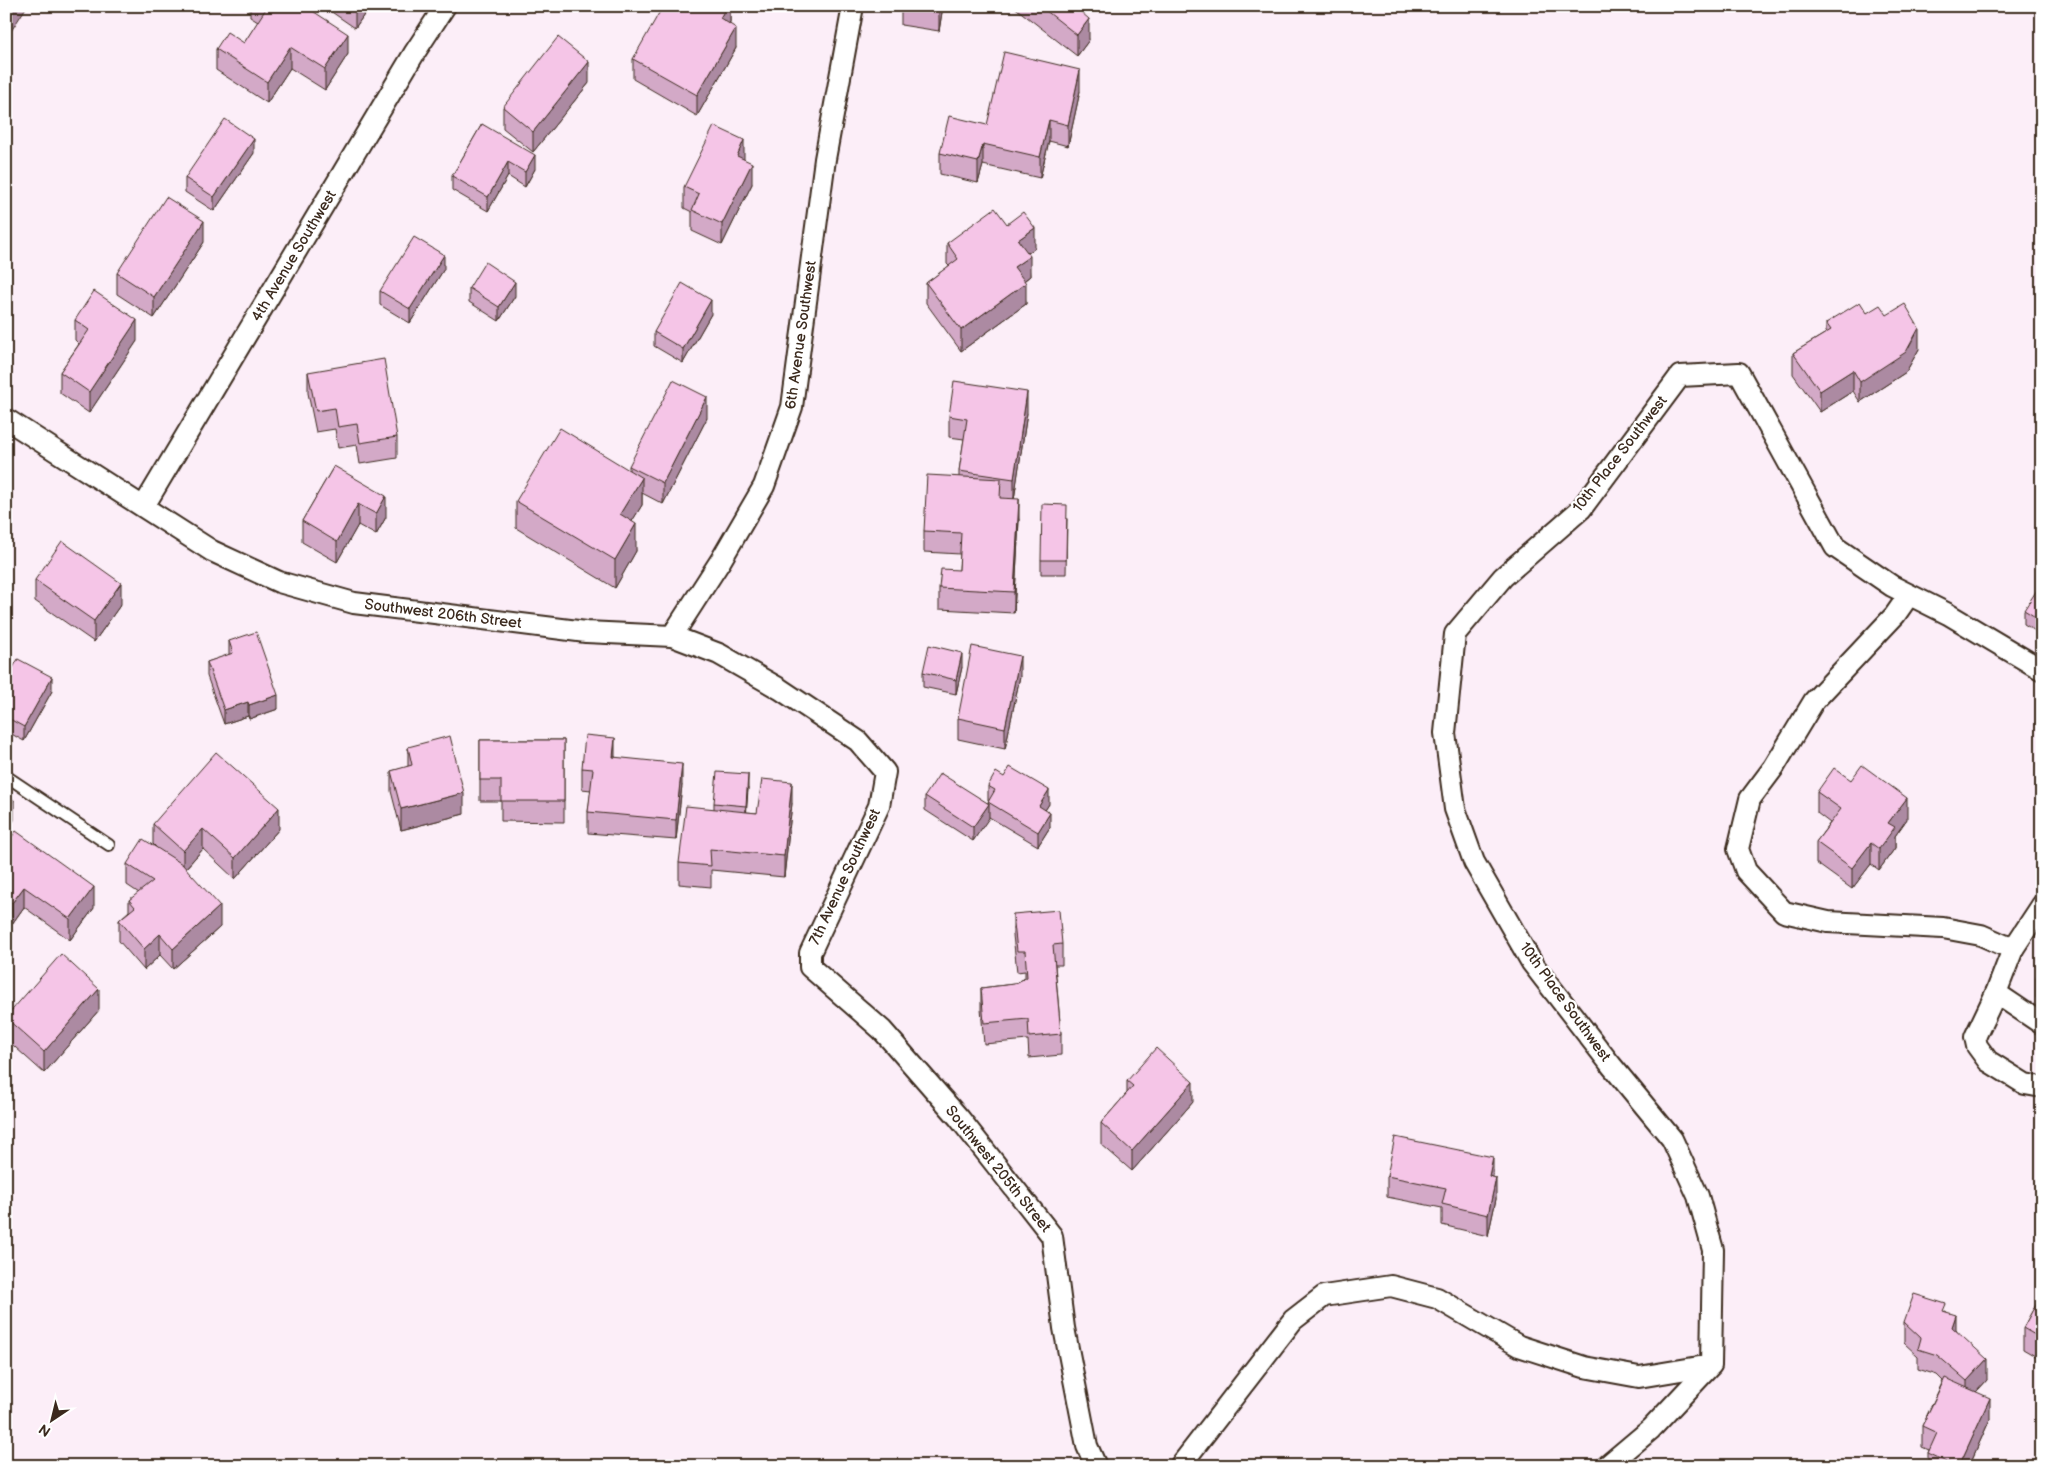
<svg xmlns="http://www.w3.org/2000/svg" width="2048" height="1472" viewBox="0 0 2048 1472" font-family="'Balsamiq Sans',sans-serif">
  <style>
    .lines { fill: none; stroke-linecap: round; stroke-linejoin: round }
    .lane-casing { stroke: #3b2a1e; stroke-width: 14 }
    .street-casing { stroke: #3b2a1e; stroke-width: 24 }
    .lane { stroke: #fff; stroke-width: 10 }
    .street { stroke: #fff; stroke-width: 20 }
    .wall { fill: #d3a9c7; stroke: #3b2a1e }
    .shaded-wall { fill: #ac8aa2; stroke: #3b2a1e }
    .building { fill: #f5c5e7; stroke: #3b2a1e }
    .labels { text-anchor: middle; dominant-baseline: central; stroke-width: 4.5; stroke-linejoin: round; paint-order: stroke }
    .street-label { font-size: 15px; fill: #3b2a1e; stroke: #fff }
  </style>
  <rect width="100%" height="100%" fill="#fceef8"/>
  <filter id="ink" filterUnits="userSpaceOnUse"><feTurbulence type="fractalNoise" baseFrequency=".02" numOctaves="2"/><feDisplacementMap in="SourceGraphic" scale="10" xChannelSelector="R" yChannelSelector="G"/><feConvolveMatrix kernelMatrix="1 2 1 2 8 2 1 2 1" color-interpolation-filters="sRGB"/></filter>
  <g filter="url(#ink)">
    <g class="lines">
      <defs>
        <polyline id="lane" points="6,776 109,845"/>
        <g id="street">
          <polyline points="6,419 212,551 279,582 354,603 586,632 672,636 719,654 780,689 858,741 885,772 879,806 810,953 810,967 882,1030 959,1118 1052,1236 1064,1328 1087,1446 1096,1466"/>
          <polyline points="144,506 415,52 445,6"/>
          <polyline points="1909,595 1895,615 1814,701 1774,767 1750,799 1738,849 1746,871 1784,912 1828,922 1943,928 1981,935 2013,949"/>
          <polyline points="672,636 721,560 764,486 792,407 825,159 853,6"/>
          <polyline points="2042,905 2013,949 1996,993 1975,1037 1977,1046 1988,1061 2025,1084 2042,1087"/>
          <polyline points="1996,993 2042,1024"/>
          <polyline points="1180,1466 1293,1320 1324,1296 1391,1286 1437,1298 1519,1346 1584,1367 1639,1377 1711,1365"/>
          <polyline points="1607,1466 1651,1429 1711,1365 1713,1250 1698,1196 1672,1139 1611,1065 1532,963 1474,862 1455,809 1445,733 1455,634 1503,577 1581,509 1680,376 1739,373 1835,547 1892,586 1948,614 2042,670"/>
        </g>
      </defs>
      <!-- lane casing -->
      <use href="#lane" class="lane-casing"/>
      <!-- street casing -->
      <use href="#street" class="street-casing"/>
      <!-- lane -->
      <use href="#lane" class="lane"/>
      <!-- street -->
      <use href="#street" class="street"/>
    </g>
    <!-- wall -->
    <g class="wall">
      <polygon points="250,6 305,6 348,54 325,90 290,68 267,103 216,70 216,49 244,43 258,22 250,17"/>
      <polygon points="323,6 370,6 355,28"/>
      <polygon points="730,6 730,22 729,24 736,48 697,116 633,79 633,59"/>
      <polygon points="901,6 943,6 939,31 901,25"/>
      <polygon points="1013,6 1090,6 1083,14 1089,40 1077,56"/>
      <polygon points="589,83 533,152 503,128 503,107"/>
      <polygon points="1080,91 1068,146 1049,141 1040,178 983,165 978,183 940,174 940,153 987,125"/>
      <polygon points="482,124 535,169 525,187 508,176 488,211 452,190 452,176"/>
      <polygon points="254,153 214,211 185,192 185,178"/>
      <polygon points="744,159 752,184 722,245 692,231 692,212 684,208 684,187"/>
      <polygon points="1007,224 1035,248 1028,253 1030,276 1024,281 1026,304 961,351 926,303 926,283 949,266 947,264 947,243"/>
      <polygon points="204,242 154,318 117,294 117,273"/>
      <polygon points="444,269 410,323 380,305 380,291"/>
      <polygon points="469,288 515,296 499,321 469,302"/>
      <polygon points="1867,313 1887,315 1919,349 1906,372 1860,402 1853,391 1820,412 1793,374 1793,353 1826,333 1826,323"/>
      <polygon points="711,314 683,363 654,346 654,332"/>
      <polygon points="75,320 137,341 89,413 60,393 60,372 79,344 75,340"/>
      <polygon points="308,372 397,437 397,458 360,464 357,445 338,448 335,429 316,432 308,393"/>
      <polygon points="1027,413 1014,499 1019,520 1014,613 939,609 939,588 959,570 960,554 924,552 924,531 959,477 959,471 964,439 949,437 949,416"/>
      <polygon points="707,418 663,504 642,493 642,505 632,521 636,551 615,588 516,528 516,501 629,470 629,466"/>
      <polygon points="334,466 386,517 376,535 358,525 337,562 302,542 302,521"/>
      <polygon points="1067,519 1066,574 1041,574 1041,560"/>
      <polygon points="35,580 121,604 94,642 35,601"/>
      <polygon points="2042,592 2042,635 2024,624 2024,610"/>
      <polygon points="229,641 278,709 249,719 248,716 224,724 207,676 207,662 229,655"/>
      <polygon points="962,667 956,694 923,687 923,672"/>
      <polygon points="1020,676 1005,749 958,739 958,718"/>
      <polygon points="6,680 52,691 24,741 6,731"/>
      <polygon points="480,740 564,740 564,822 501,821 501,801 480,801"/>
      <polygon points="408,747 464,814 401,830 391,791 391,771 408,767"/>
      <polygon points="615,757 682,785 676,840 588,833 588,812 591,790 582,789 582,768"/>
      <polygon points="1851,780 1907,819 1895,836 1895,848 1879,870 1871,864 1852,889 1816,863 1816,842 1830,823 1817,813 1817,792"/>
      <polygon points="988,786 1049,804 1045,810 1050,827 1038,846 989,817 973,841 925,810 925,796 988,803 989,801 988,800"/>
      <polygon points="748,788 746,812 757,813 792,803 784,877 711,870 711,887 679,884 679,863 714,809 714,803"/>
      <polygon points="153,824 279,829 235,879 203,849 186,868 220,927 173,969 160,955 144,970 119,941 119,920 129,911 129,900 139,893 127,885 127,864 158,849 153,844"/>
      <polygon points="6,845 94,908 70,940 24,907 12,924 6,920"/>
      <polygon points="1013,914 1062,944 1062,965 1055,965 1061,1034 1061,1055 1029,1058 1028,1040 984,1044 981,1009 981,988 1014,984 1025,978 1025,971 1017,972 1013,935"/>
      <polygon points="2042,970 2042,1003 2036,998 2036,977"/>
      <polygon points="99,1010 44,1073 6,1039 6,1018"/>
      <polygon points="1127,1081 1193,1102 1132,1171 1101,1144 1101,1123 1127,1093"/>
      <polygon points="1387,1176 1493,1177 1496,1199 1488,1236 1442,1225 1442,1208 1387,1197"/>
      <polygon points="2042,1293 2042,1360 2023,1349 2023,1328"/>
      <polygon points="1946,1311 1956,1330 1987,1380 1976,1392 1990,1419 1969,1466 1928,1466 1928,1453 1929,1450 1922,1447 1922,1426 1943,1381 1937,1375 1918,1369 1918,1356 1904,1343 1904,1322"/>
    </g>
    <!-- shaded-wall -->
    <g class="shaded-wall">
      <polygon points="14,6 27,6 6,39 6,19"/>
      <polygon points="356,6 370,6 355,28 355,7"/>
      <polygon points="727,6 730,6 730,22 720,39 720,18"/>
      <polygon points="940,6 943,6 939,31 939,10"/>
      <polygon points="1073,6 1090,6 1073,27"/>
      <polygon points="1089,19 1089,40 1077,56 1077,35"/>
      <polygon points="736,28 736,48 697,116 697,95"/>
      <polygon points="348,34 348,54 325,90 325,69"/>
      <polygon points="290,47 290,68 267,103 267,82"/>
      <polygon points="589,62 589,83 533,152 533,132"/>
      <polygon points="1080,70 1080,91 1068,146 1068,125"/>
      <polygon points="1049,120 1049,141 1040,178 1040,157"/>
      <polygon points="254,139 254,153 214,211 214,197"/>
      <polygon points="744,140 744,161 737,156"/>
      <polygon points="983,144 983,165 978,183 978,162"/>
      <polygon points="535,155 535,169 525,187 525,172"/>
      <polygon points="508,162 508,176 488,211 488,197"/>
      <polygon points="752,163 752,184 722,245 722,224"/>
      <polygon points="204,221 204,242 154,318 154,297"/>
      <polygon points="1035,228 1035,248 1018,260 1018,240"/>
      <polygon points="444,255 444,269 410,323 410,309"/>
      <polygon points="1030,256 1030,276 1014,288 1014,267"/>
      <polygon points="515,282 515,296 499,321 499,307"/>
      <polygon points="1026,283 1026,304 961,351 961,330"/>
      <polygon points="711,300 711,314 683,363 683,349"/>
      <polygon points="137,320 137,341 89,413 89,392"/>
      <polygon points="1919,328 1919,349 1906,372 1860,402 1860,382"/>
      <polygon points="1853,370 1853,391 1820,412 1820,391"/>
      <polygon points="1027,392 1027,413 1014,500 1014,479"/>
      <polygon points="707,397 707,418 663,504 663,483"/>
      <polygon points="642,478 642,505 620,541 620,514"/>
      <polygon points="386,496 386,517 376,535 376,514"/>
      <polygon points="1019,499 1019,520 1014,613 1014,592"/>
      <polygon points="358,504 358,525 337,562 337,542"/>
      <polygon points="636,524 636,551 615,588 615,560"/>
      <polygon points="121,583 121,604 94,642 94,621"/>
      <polygon points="962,653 962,667 956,694 956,680"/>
      <polygon points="1020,656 1020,676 1005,749 1005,728"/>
      <polygon points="52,677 52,691 24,741 24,727"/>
      <polygon points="278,695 278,709 249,719 249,705"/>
      <polygon points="248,702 248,716 224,724 224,710"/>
      <polygon points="615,738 615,758 613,757"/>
      <polygon points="682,764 682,785 676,840 676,820"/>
      <polygon points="748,774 748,788 746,820 746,806"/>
      <polygon points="792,782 792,803 784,877 784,856"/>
      <polygon points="1049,790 1049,804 1039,820 1039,806"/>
      <polygon points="464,793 464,814 401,830 401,809"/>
      <polygon points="1907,798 1907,819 1895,836 1895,848 1879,870 1879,849 1888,823"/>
      <polygon points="14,800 14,820 6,834 6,813"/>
      <polygon points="989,804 989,818 973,841 973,827"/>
      <polygon points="279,808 279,829 235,879 235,858"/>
      <polygon points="1050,813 1050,827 1038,846 1038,832"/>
      <polygon points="203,829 203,849 183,871 183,851"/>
      <polygon points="1871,843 1871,864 1852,889 1852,868"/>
      <polygon points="24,887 24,907 12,924 12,903"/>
      <polygon points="94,887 94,908 70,940 70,919"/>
      <polygon points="220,906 220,927 173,969 173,949"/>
      <polygon points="160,934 160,955 144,970 144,949"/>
      <polygon points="99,989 99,1010 44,1073 44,1052"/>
      <polygon points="1193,1082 1193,1102 1132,1171 1132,1151"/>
      <polygon points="1493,1157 1493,1178 1489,1176"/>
      <polygon points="1496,1178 1496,1199 1488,1236 1488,1215"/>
      <polygon points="1956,1315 1956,1336 1952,1327"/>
      <polygon points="1987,1359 1987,1380 1967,1402 1967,1381"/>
      <polygon points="1990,1398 1990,1419 1969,1466 1959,1466"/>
    </g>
    <!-- building -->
    <g class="building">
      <polygon points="6,6 14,6 6,19"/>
      <polygon points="266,6 305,6 348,34 325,69 290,47 267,82 216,49 227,32 244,43 267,7"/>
      <polygon points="663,6 727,6 720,18 736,28 697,95 633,59"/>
      <polygon points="916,6 940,6 939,10"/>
      <polygon points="1040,6 1074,6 1089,19 1077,35"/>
      <polygon points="558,37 589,62 533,132 503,107"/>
      <polygon points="1004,52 1080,70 1068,125 1049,120 1040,157 983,144 978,162 940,153 949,116 987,125"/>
      <polygon points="225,119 254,139 214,197 185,178"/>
      <polygon points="482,124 535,155 525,172 508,162 488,197 452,176"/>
      <polygon points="714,126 744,140 737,156 752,163 722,224 692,210 699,194 684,187"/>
      <polygon points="166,197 204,221 154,297 117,273"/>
      <polygon points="995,208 1007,224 1023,212 1035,228 1018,240 1030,256 1014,267 1026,283 961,330 926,283 958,259 947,243"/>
      <polygon points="414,237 444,255 410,309 380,291"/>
      <polygon points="485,262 515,282 499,307 469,288"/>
      <polygon points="682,283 711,300 683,349 654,332"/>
      <polygon points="94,291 137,320 89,392 60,372 89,330 75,320"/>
      <polygon points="1860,302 1867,313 1880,305 1887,315 1905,304 1919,328 1906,352 1860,382 1853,370 1820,391 1793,353 1831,330 1826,323"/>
      <polygon points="384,359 397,437 360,443 357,424 338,427 335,408 316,411 308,372"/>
      <polygon points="673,380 707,397 663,483 629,466"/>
      <polygon points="954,381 1027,392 1014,479 959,471 967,419 949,416"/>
      <polygon points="560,428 642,478 620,514 636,524 615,560 516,501"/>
      <polygon points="334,466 386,496 376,514 358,504 337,542 302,521"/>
      <polygon points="927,475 1001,479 1000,498 1019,499 1014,592 939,588 941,569 959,570 961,533 924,531"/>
      <polygon points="1042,504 1067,505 1066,560 1041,560"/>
      <polygon points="62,541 121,583 94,621 35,580"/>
      <polygon points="2037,590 2042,592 2042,621 2024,610"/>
      <polygon points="256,632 278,695 249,705 248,702 224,710 207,662 233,653 229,641"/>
      <polygon points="929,645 962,653 956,680 923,672"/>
      <polygon points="972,646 1020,656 1005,728 958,718"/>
      <polygon points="18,659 52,677 24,727 6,717 6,680"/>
      <polygon points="585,735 615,738 613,757 682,764 676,820 588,812 593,769 582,768"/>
      <polygon points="450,736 464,793 401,809 391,771 412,765 408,747"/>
      <polygon points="480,740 564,740 564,801 501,801 501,780 480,780"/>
      <polygon points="216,752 279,808 235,858 203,829 183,851 153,824"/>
      <polygon points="1862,765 1907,798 1888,823 1895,827 1879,849 1871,843 1852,868 1816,842 1841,809 1817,792 1834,768 1851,780"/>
      <polygon points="1010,767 1049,790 1039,806 1050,813 1038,832 988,802 995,790 988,786 996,772 1004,777"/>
      <polygon points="717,772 748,774 746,806 714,803"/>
      <polygon points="940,773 989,804 973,827 925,796"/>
      <polygon points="762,779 792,782 784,856 710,849 711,866 679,863 686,806 757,813"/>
      <polygon points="6,795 14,800 6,813"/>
      <polygon points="16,831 94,887 70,919 24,887 12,903 6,899 6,845"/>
      <polygon points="143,839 182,864 220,906 173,949 160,934 144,949 119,920 135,907 129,900 153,881 127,864"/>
      <polygon points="1059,910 1062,944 1053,945 1061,1034 1029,1037 1028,1019 984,1023 981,988 1014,984 1027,977 1025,951 1017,951 1013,914"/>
      <polygon points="61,954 99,989 44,1052 6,1018 6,1017"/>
      <polygon points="2042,970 2042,982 2036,977"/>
      <polygon points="1156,1048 1193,1082 1132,1151 1101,1123 1133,1086 1127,1081"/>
      <polygon points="1395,1137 1493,1157 1489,1176 1496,1178 1488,1215 1442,1204 1446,1188 1387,1176"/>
      <polygon points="2042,1293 2042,1339 2023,1328"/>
      <polygon points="1914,1294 1946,1304 1943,1311 1956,1315 1952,1327 1987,1359 1967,1381 1937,1355 1918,1349 1921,1338 1904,1322"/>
      <polygon points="1945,1378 1990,1398 1959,1466 1956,1466 1928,1453 1937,1433 1922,1426"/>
    </g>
  </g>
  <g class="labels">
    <!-- street labels -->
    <g class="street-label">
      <text transform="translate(294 256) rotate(-59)">4th Avenue Southwest</text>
      <text transform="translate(801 335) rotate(-82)">6th Avenue Southwest</text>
      <text transform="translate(1620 454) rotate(-52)">10th Place Southwest</text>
      <text transform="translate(443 614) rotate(7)">Southwest 206th Street</text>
      <text transform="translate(845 877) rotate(-65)">7th Avenue Southwest</text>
      <text transform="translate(1565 1002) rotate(54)">10th Place Southwest</text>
      <text transform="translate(998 1169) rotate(51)">Southwest 205th Street</text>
    </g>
  </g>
  <!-- margin -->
  <rect width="2048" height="1472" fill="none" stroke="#fff" stroke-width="25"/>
  <rect x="12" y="12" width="2023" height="1447" fill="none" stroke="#3b2a1e" stroke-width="2" filter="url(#ink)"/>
  <!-- north arrow -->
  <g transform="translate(52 1420) rotate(215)" stroke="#ffffff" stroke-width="4" paint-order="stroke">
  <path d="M0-4L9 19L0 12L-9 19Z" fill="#3b2a1e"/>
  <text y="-8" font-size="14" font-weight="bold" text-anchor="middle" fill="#3b2a1e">N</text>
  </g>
</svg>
